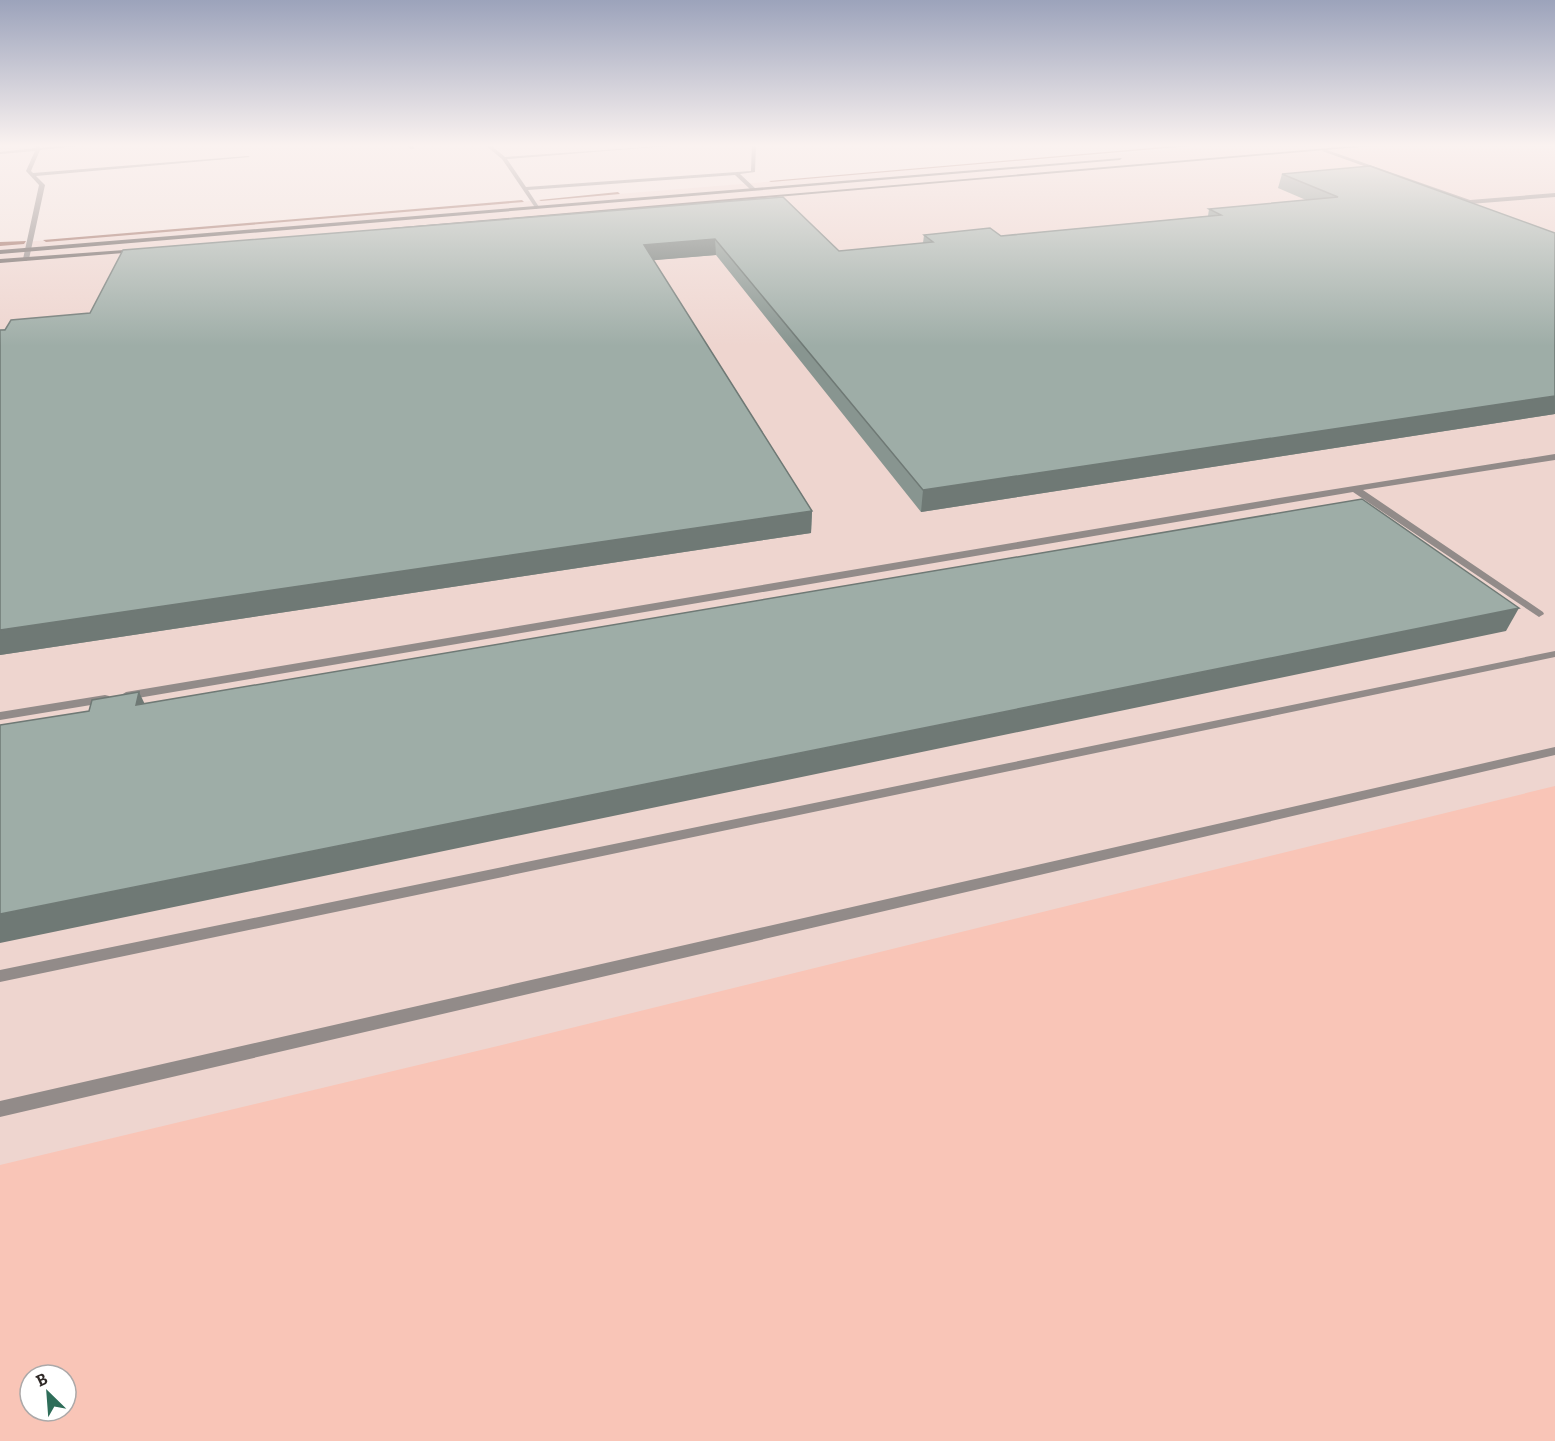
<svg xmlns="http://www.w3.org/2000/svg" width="1555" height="1441" viewBox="0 0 1555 1441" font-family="Bitter,serif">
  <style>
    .built { fill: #eed5cf; fill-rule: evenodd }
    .green { fill: #f9c5b7; fill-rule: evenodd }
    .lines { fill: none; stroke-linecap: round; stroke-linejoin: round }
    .stream { fill: #9c6c5f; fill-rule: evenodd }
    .lane { fill: #928b89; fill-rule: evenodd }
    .street { fill: #928b89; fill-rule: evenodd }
    .secondary { fill: #69605d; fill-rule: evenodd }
    .wall { fill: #889590 }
    .shaded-wall { fill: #6f7975 }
    .building { fill: #9eada7; stroke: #6f7975; stroke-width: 1.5 }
  </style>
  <rect width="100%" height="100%" fill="#f3e3de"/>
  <!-- built -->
  <path class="built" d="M1235 144H1555V1441H0V244ZM30 1375H66V1411H30Z"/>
  <!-- green -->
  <path class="green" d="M1555 786V1441H0V1165L502 1045ZM30 1375H66V1411H30Z"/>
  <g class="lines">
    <!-- stream -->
    <g class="stream">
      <polygon points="1197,144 1214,144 771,182 769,181"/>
      <polygon points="618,192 620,194 541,201 539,200"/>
      <polygon points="522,200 524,202 46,242 43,240"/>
      <polygon points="26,241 24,244 0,246 0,242"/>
    </g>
    <!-- lane -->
    <g class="lane">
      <polygon points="1324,149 1470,200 1555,193 1555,197 1470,204 1322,151"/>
      <polygon points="1555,454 1555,460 1363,490 1543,612 1544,614 1539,617 1353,492 126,700 120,696 126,692 1279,498"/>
      <polygon points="1555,651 1555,657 0,982 0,970"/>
      <polygon points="105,695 109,696 111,699 109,702 0,720 0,712"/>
    </g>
    <!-- street -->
    <g class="street">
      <polygon points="36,144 40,144 40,148 94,144 40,150 31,171 33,173 248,156 250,157 36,176 45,185 29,259 26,261 23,259 39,185 26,171 35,151 0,154 0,152 36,148"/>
      <polygon points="408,144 412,144 414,149 410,149"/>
      <polygon points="484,144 489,144 505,157 692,144 507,159 526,187 751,171 752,144 756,144 755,172 740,174 756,189 751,190 735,175 528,190 539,207 536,209 502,159"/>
      <polygon points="1555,747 1555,755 0,1117 0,1101"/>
    </g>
    <!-- secondary -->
    <g class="secondary">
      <polygon points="1375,144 1394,144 393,230 390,228"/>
      <polygon points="1122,158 1120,160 0,254 0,250"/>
      <polygon points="138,249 136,252 0,263 0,259"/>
    </g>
  </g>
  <!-- wall -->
  <polygon class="wall" points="1282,174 1555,233 1555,414 921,512 716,255 653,260 812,511 811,533 0,655 0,330 90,313 783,197 839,251 923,243 924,235 1001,236 1208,216 1209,209 1306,200 1278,188"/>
  <!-- shaded-wall -->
  <g class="shaded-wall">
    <polygon points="715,239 716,255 645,261 644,245"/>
    <polygon points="1555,396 1555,414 921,512 923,490"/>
    <polygon points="812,511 811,533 0,655 0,630"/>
    <polygon points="1519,608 1506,631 0,943 0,914"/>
    <polygon points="139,692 150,715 136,705"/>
  </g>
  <!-- building -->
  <g class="building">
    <polygon points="1370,166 1555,233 1555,396 923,490 715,239 644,245 812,511 0,630 0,330 5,330 11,320 90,313 123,250 783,197 839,251 933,242 924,235 990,228 1001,236 1221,215 1209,209 1338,197 1282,174"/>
    <polygon points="1362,499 1519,608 0,914 0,725 89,711 92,700 139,692 136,705"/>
  </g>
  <!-- sky -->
  <linearGradient id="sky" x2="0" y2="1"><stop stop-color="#9ca3bb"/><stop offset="0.42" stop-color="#faf2f0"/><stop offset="1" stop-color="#faf2f0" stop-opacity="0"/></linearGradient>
  <rect width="1555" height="346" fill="url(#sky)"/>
  <!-- north arrow -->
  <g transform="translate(48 1393) rotate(335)"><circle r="28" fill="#ffffff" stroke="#aca9a9" stroke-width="1.5"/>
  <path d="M0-4.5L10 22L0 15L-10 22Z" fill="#2e6d59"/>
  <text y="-9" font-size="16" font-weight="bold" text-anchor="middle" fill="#2f2927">B</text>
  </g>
</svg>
